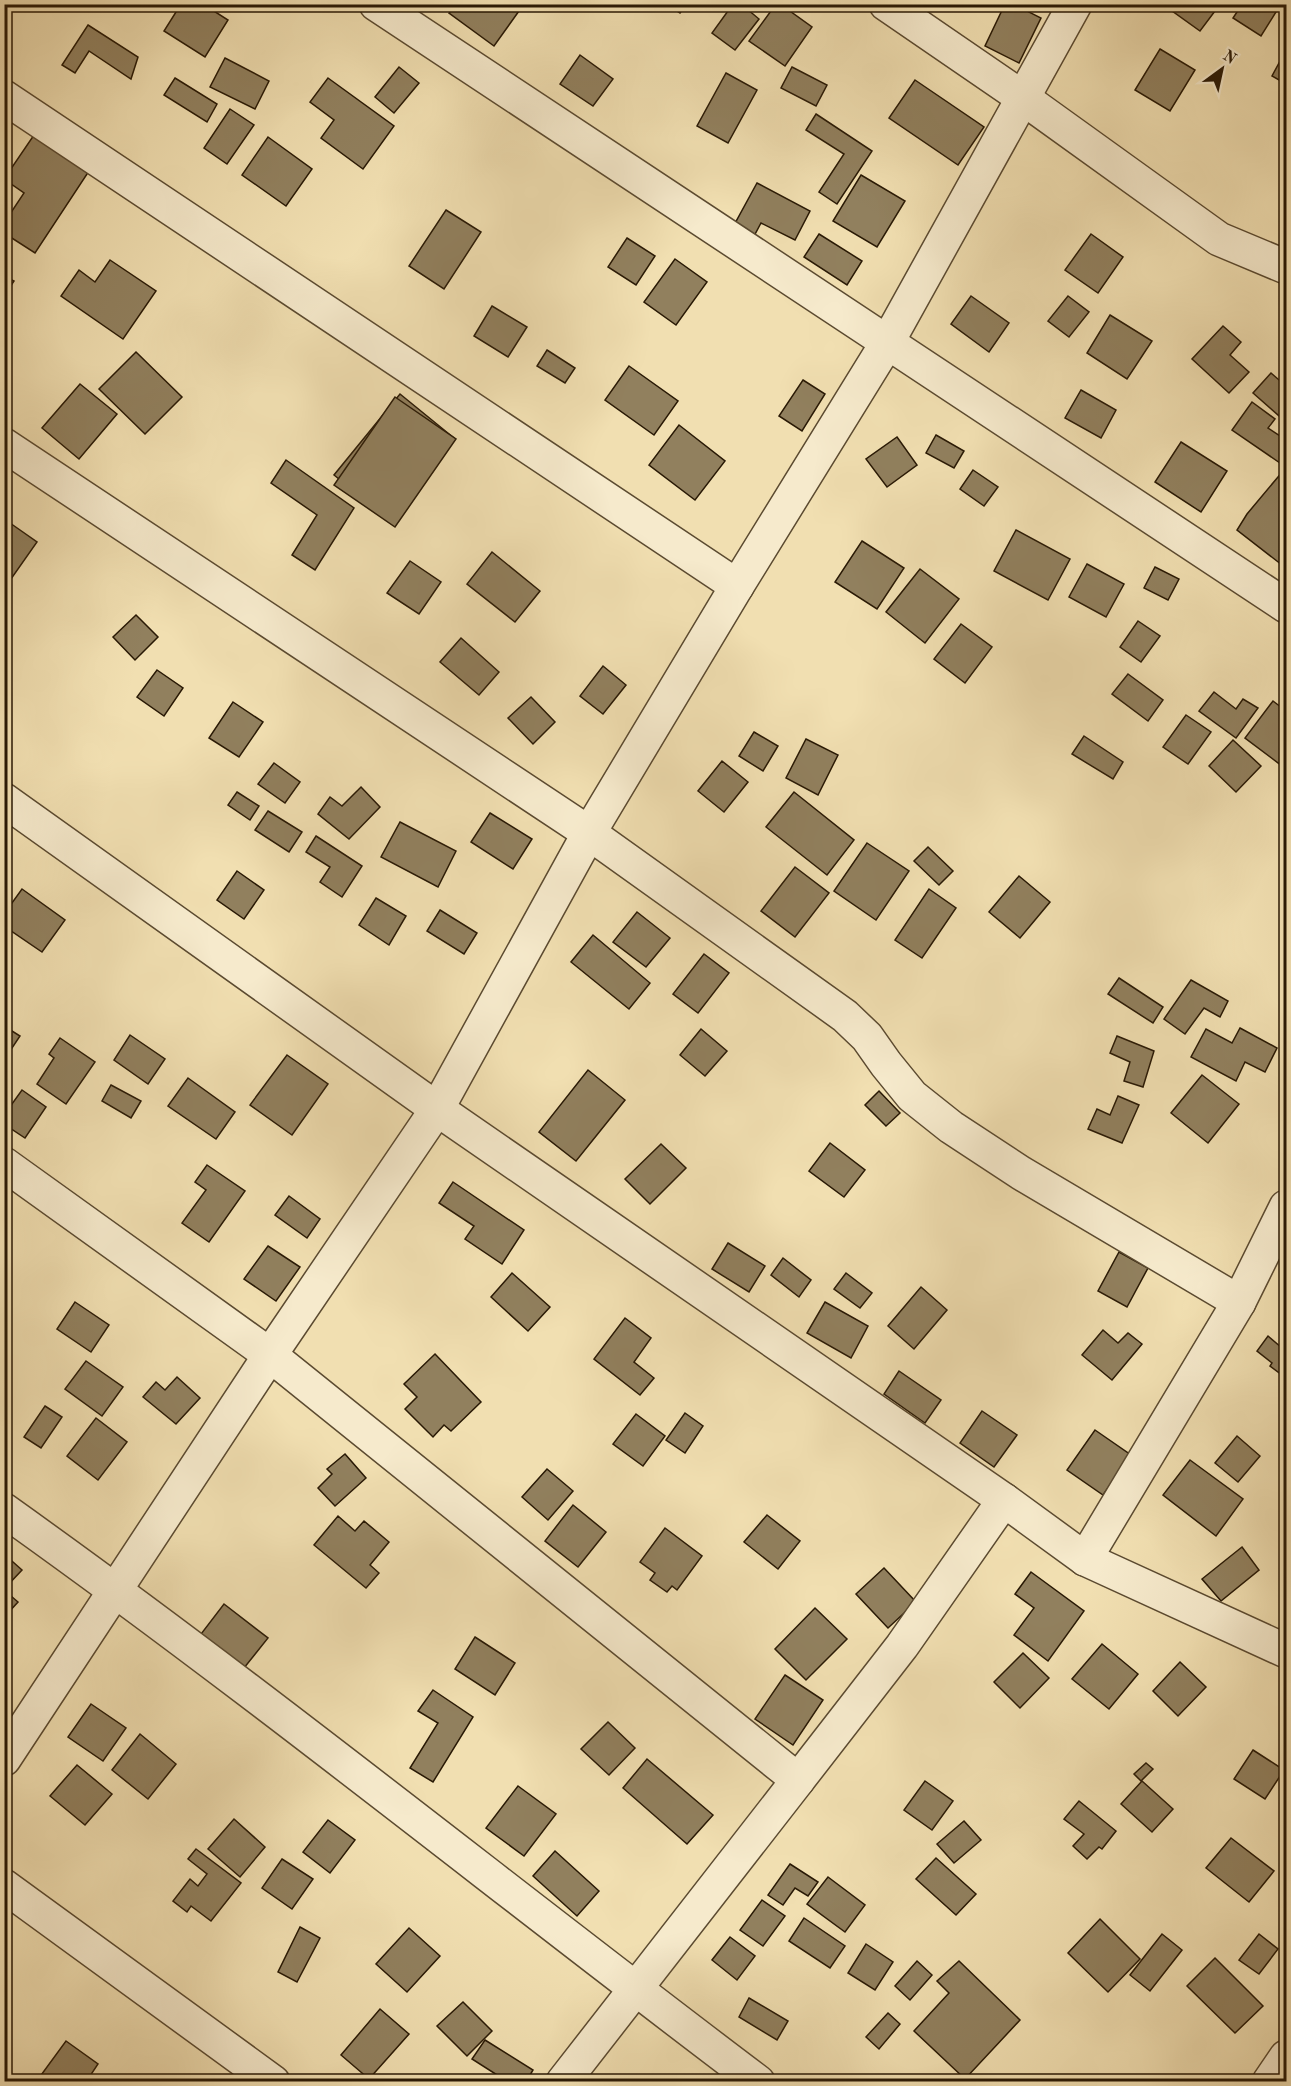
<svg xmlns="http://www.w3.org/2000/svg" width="1291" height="2086" viewBox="0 0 1291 2086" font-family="'Old Standard TT',serif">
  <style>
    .building { fill: #91805e; stroke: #291905; stroke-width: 1.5 }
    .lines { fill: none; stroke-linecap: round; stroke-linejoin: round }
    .minor-casing { stroke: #5b4a30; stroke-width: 36 }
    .minor { stroke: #f6eacc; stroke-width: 33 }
  </style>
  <rect width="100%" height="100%" fill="#f1dfb1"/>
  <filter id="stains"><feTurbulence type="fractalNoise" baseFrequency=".00333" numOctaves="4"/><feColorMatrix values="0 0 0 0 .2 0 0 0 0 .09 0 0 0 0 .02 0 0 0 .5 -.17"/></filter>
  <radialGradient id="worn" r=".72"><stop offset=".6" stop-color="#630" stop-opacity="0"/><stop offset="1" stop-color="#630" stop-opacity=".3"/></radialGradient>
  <!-- building -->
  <g class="building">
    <polygon points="181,4 203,4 228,20 205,57 164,31"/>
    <polygon points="456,4 524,4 494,46 449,13"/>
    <polygon points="666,4 686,4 680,13"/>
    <polygon points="733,4 741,4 759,19 735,50 712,33"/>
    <polygon points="776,4 780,4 812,27 785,66 749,41"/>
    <polygon points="1005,4 1013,4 1041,18 1019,63 985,46"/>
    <polygon points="1171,4 1215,4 1218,7 1200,31 1168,8"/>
    <polygon points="1230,4 1281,4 1261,36 1233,18 1239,9"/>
    <polygon points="88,25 138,57 131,79 89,51 75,73 62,65"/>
    <polygon points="1160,49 1195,70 1170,111 1135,90"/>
    <polygon points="1286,50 1286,84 1272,76"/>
    <polygon points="580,55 613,79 593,106 560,84"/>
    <polygon points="225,58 269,81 255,109 210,87"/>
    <polygon points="399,67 419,83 394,113 375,97"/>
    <polygon points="792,67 827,85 816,106 781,88"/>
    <polygon points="726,73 757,90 728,143 697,126"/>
    <polygon points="175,78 217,104 207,122 164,95"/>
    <polygon points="328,78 394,126 363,169 321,138 334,120 310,102"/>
    <polygon points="915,80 984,127 958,165 889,118"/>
    <polygon points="230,109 254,125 227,164 204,148"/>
    <polygon points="816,114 872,151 837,204 819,192 844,154 806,130"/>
    <polygon points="36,132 91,168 35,253 4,233 4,223 24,193 4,179"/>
    <polygon points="268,137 312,169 286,206 242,175"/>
    <polygon points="861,175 905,201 877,247 833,221"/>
    <polygon points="757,183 810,211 795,240 761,223 753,238 733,227"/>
    <polygon points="446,210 481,232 444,289 409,266"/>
    <polygon points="819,234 862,261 847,285 804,257"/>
    <polygon points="1091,234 1123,257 1098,293 1065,270"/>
    <polygon points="627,238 655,256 636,285 608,267"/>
    <polygon points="675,259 707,282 676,325 644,302"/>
    <polygon points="110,260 156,291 123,339 61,296 79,270 95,282"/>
    <polygon points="4,276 14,281 4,296"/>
    <polygon points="971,296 1009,323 989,352 951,324"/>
    <polygon points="1068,296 1089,312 1069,337 1048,321"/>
    <polygon points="492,306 527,327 508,357 474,336"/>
    <polygon points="1110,315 1152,341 1127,379 1087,353"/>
    <polygon points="1223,326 1241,342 1230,355 1249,372 1229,393 1192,359"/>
    <polygon points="547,350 575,368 565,383 537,366"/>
    <polygon points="136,352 182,397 145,434 99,389"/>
    <polygon points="629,366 678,401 654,435 605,400"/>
    <polygon points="1271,373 1286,386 1286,422 1253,393"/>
    <polygon points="803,380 825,394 802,431 779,416"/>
    <polygon points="80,384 117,414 79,459 42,428"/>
    <polygon points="1081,390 1116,410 1101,438 1065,418"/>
    <polygon points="400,394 454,438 388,519 334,475"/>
    <polygon points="395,397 456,439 395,527 334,485"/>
    <polygon points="1252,402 1275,419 1268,428 1286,440 1286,453 1280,463 1232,430"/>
    <polygon points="679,425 725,461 695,500 649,465"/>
    <polygon points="936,435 964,451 954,468 926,453"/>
    <polygon points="897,437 917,465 887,487 866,459"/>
    <polygon points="1181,442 1227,471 1201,512 1155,482"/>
    <polygon points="286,460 354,508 315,570 292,555 317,515 271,483"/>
    <polygon points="973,470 998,487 984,506 960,489"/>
    <polygon points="1283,471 1286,474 1286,515 1284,517 1286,519 1286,559 1282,565 1237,530 1247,514"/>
    <polygon points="10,523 37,542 11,579 4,574 4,530"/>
    <polygon points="1016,530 1070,559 1048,600 994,571"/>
    <polygon points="862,541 904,568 877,609 835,582"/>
    <polygon points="492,552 540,591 515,622 467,584"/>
    <polygon points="410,561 441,582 419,614 387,593"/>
    <polygon points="1087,564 1124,584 1106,617 1069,597"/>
    <polygon points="1155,567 1179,579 1168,600 1144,588"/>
    <polygon points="920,569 959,599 925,643 886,612"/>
    <polygon points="136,615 158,637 135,660 113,637"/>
    <polygon points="1138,621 1160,636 1141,662 1120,647"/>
    <polygon points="961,624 992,647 965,683 934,659"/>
    <polygon points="461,638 499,672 479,695 440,662"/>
    <polygon points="603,666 626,685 603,714 580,696"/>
    <polygon points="157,670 183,688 164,716 137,697"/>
    <polygon points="1128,674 1163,700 1148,721 1112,694"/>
    <polygon points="1214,692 1236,709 1243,699 1258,708 1236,738 1199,711"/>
    <polygon points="531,697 555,722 533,744 508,718"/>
    <polygon points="1273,701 1286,711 1286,769 1245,738"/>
    <polygon points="233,702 263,722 239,757 209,738"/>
    <polygon points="1186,715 1211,732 1188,764 1163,747"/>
    <polygon points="754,732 778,746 763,771 739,756"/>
    <polygon points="1084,736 1123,762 1113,779 1072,754"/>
    <polygon points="806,739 838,755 818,795 786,778"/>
    <polygon points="1233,740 1261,766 1236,792 1209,766"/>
    <polygon points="722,761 748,782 724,812 698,791"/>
    <polygon points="274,763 300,782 285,803 258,784"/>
    <polygon points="361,787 380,807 349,839 318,814 330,797 342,806"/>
    <polygon points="237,792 259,806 250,820 228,805"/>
    <polygon points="794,792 854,840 827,875 766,827"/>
    <polygon points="268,811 302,832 289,852 255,830"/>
    <polygon points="490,813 532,839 513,869 471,842"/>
    <polygon points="400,822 456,851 438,887 381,857"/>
    <polygon points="316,836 362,866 342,897 320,882 330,867 306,852"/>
    <polygon points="867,843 909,871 876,920 834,891"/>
    <polygon points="928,847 953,871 939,885 914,861"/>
    <polygon points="795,867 829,893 795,937 761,911"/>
    <polygon points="237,871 264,890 244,919 217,900"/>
    <polygon points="1019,876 1050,902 1020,938 989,912"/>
    <polygon points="22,889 65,920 42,952 4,926 4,914"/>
    <polygon points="929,889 956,908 922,958 895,940"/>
    <polygon points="376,898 406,916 389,945 359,925"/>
    <polygon points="440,910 477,933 464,954 427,931"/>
    <polygon points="637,912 670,938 646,967 613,942"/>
    <polygon points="593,935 650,983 629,1009 571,962"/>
    <polygon points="704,954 729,973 698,1013 673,994"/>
    <polygon points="1119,978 1163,1007 1153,1023 1108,994"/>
    <polygon points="1191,980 1228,1001 1220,1017 1204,1008 1185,1034 1164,1019"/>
    <polygon points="4,1026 20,1036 4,1060"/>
    <polygon points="1240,1028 1277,1048 1265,1072 1245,1062 1236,1081 1191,1057 1206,1029 1232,1043"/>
    <polygon points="701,1029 727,1051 705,1076 680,1055"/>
    <polygon points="130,1035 165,1059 148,1084 114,1060"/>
    <polygon points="1117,1036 1154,1051 1143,1087 1124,1081 1130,1062 1110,1053"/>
    <polygon points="60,1038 95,1062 66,1104 37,1084 54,1058 49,1054"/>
    <polygon points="287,1055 328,1084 292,1135 250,1105"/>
    <polygon points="588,1070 625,1100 576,1161 539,1132"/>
    <polygon points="1202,1075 1239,1104 1208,1143 1171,1113"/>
    <polygon points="188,1078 235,1112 216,1139 168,1106"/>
    <polygon points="111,1085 141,1101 131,1118 102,1101"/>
    <polygon points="22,1090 46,1107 25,1138 4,1124 4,1115"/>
    <polygon points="879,1091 900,1113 886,1126 865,1105"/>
    <polygon points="1118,1096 1139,1105 1122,1143 1088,1129 1097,1109 1110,1115"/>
    <polygon points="830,1143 865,1170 844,1197 809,1171"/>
    <polygon points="661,1144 686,1168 650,1204 625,1179"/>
    <polygon points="207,1165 245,1191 209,1242 182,1223 206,1190 195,1182"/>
    <polygon points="453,1182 524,1230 502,1264 465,1239 474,1226 439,1203"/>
    <polygon points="289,1196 320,1219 307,1238 275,1215"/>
    <polygon points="728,1243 765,1266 749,1292 712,1269"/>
    <polygon points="268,1246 300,1267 276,1301 244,1279"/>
    <polygon points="1119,1252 1148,1268 1127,1307 1098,1291"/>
    <polygon points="783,1258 811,1280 799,1297 771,1275"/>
    <polygon points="512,1273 550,1307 528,1331 491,1297"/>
    <polygon points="846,1273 872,1293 860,1308 834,1289"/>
    <polygon points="921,1287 947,1310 914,1349 888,1326"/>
    <polygon points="75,1302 109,1325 91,1352 57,1329"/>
    <polygon points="825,1302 868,1326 851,1358 807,1333"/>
    <polygon points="625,1318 651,1338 634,1362 654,1378 640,1395 594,1359"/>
    <polygon points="1103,1330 1118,1343 1128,1333 1142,1344 1112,1380 1082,1355"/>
    <polygon points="1268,1336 1282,1348 1286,1342 1286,1378 1270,1366 1272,1363 1257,1351"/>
    <polygon points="435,1354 481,1402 451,1431 444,1425 433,1437 405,1409 417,1397 404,1384"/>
    <polygon points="86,1361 123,1387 102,1416 65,1389"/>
    <polygon points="899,1371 941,1400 925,1423 884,1394"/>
    <polygon points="177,1377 200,1398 176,1424 143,1397 156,1382 165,1390"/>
    <polygon points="45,1406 62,1417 41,1448 24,1437"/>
    <polygon points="982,1411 1017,1435 994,1467 960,1443"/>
    <polygon points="685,1413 703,1426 685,1453 666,1440"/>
    <polygon points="636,1414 665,1436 643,1466 613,1444"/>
    <polygon points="96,1418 127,1442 98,1480 67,1456"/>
    <polygon points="1095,1430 1131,1455 1103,1495 1067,1470"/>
    <polygon points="1237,1436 1260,1456 1238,1482 1215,1463"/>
    <polygon points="345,1454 366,1478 335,1506 318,1488 332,1474 327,1469"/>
    <polygon points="1190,1460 1243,1499 1216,1536 1163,1495"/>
    <polygon points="547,1469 573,1491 548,1520 522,1497"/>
    <polygon points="573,1505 606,1532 578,1567 545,1541"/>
    <polygon points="767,1515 800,1541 778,1569 744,1542"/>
    <polygon points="338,1516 355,1531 364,1521 389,1542 370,1565 379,1573 366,1588 314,1545"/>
    <polygon points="665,1528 702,1556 677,1590 672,1586 667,1592 650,1580 655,1573 640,1562"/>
    <polygon points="1242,1547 1259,1570 1221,1601 1202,1579"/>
    <polygon points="4,1554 22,1570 4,1589"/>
    <polygon points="884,1568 916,1602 888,1628 856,1594"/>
    <polygon points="1031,1572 1084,1611 1048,1661 1014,1635 1034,1608 1015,1594"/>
    <polygon points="4,1590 18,1602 7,1614 4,1612"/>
    <polygon points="224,1604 268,1638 244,1668 201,1634"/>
    <polygon points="815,1608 847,1639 806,1680 775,1649"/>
    <polygon points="475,1637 515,1663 495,1695 455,1669"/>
    <polygon points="1102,1644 1138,1674 1109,1709 1072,1679"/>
    <polygon points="1023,1653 1049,1678 1020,1708 994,1682"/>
    <polygon points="1180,1662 1206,1687 1178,1716 1153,1691"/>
    <polygon points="785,1675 823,1700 793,1745 755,1719"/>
    <polygon points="433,1690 473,1717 433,1782 410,1768 438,1723 418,1711"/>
    <polygon points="91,1704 126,1728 103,1761 68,1737"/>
    <polygon points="608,1722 635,1748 609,1775 581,1749"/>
    <polygon points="140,1734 176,1764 148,1799 112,1770"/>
    <polygon points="1253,1750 1284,1770 1265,1799 1234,1779"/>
    <polygon points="647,1759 713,1815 687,1844 623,1788"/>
    <polygon points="1146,1763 1153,1769 1141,1781 1134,1774"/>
    <polygon points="77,1765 112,1794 85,1825 50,1796"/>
    <polygon points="925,1781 953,1801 932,1830 904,1810"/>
    <polygon points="1142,1781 1173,1809 1152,1832 1121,1804"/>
    <polygon points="518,1786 556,1814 524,1856 486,1828"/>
    <polygon points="1079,1801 1116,1831 1102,1849 1099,1847 1087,1859 1073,1846 1084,1834 1064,1819"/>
    <polygon points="234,1819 265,1847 240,1877 208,1849"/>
    <polygon points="328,1820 355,1840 330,1873 303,1852"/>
    <polygon points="964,1821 981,1840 954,1863 937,1844"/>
    <polygon points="1231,1838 1274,1871 1249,1902 1206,1868"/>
    <polygon points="196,1849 241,1883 211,1921 191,1906 187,1912 173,1901 190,1879 198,1886 207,1874 188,1859"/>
    <polygon points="555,1851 599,1891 577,1916 533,1876"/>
    <polygon points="936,1858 976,1894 956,1915 916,1879"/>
    <polygon points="282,1859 313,1879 292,1909 262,1888"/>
    <polygon points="790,1864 818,1882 808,1896 795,1888 783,1905 768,1895"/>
    <polygon points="828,1877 865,1905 845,1932 807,1904"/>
    <polygon points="762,1900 785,1916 763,1946 740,1930"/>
    <polygon points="804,1918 845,1946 830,1968 789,1941"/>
    <polygon points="1100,1919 1140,1959 1108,1992 1068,1953"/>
    <polygon points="300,1927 320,1938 297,1982 278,1972"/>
    <polygon points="409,1928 440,1956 407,1992 376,1964"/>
    <polygon points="1162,1934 1182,1950 1150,1991 1130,1975"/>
    <polygon points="1259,1934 1278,1949 1259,1974 1239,1960"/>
    <polygon points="730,1937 755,1956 737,1980 712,1960"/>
    <polygon points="866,1944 893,1962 875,1990 848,1973"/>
    <polygon points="1215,1958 1263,2006 1235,2033 1187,1986"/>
    <polygon points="917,1961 932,1975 910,2000 895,1986"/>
    <polygon points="959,1961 1020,2020 965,2079 914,2031 949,1993 937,1981"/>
    <polygon points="749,1998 788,2021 777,2040 739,2017"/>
    <polygon points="463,2002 492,2031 467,2056 437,2026"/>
    <polygon points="380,2009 409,2034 369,2079 341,2055"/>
    <polygon points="888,2013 900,2024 879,2049 866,2037"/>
    <polygon points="485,2040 533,2070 526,2082 508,2082 472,2059"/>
    <polygon points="66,2041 98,2064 86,2082 36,2082"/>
  </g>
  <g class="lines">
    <defs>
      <g id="minor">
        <polyline points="376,4 1286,606"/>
        <polyline points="886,4 1023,98 1219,239 1286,267"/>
        <polyline points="4,97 737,586"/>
        <polyline points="4,445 589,833 845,1016 867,1037 886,1064 912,1096 951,1127 1021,1173 1239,1302"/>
        <polyline points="4,800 437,1109 1004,1500 1085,1559 1286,1651"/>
        <polyline points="4,1164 270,1355 798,1780 563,2082"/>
        <path d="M4 1510C261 1693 506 1892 758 2082"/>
        <polyline points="1085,1559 1239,1302 1286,1207"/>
        <polyline points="4,1759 270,1355 437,1109 589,833 737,586 887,343 1075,4"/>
        <polyline points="798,1780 902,1646 1004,1500"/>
        <polyline points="4,1886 273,2082"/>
        <polyline points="1269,2082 1286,2057"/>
      </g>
    </defs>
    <!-- minor casing -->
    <use href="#minor" class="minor-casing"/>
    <!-- minor -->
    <use href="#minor" class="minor"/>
  </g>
  <!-- margin -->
  <rect width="1291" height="2086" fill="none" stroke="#f1dfb1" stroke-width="24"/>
  <rect x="6" y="6" width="1279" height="2074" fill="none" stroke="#291905" stroke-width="3"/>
  <rect x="12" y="12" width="1267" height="2062" fill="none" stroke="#291905" stroke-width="1.5"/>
  <!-- north arrow -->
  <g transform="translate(1222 69) rotate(33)" stroke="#f6eacc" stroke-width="4.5" paint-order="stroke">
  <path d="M0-4.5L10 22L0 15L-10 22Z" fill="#291905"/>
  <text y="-9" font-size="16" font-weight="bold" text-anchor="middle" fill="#291905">N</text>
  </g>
  <rect width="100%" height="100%" filter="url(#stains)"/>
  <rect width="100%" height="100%" fill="url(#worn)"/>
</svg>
